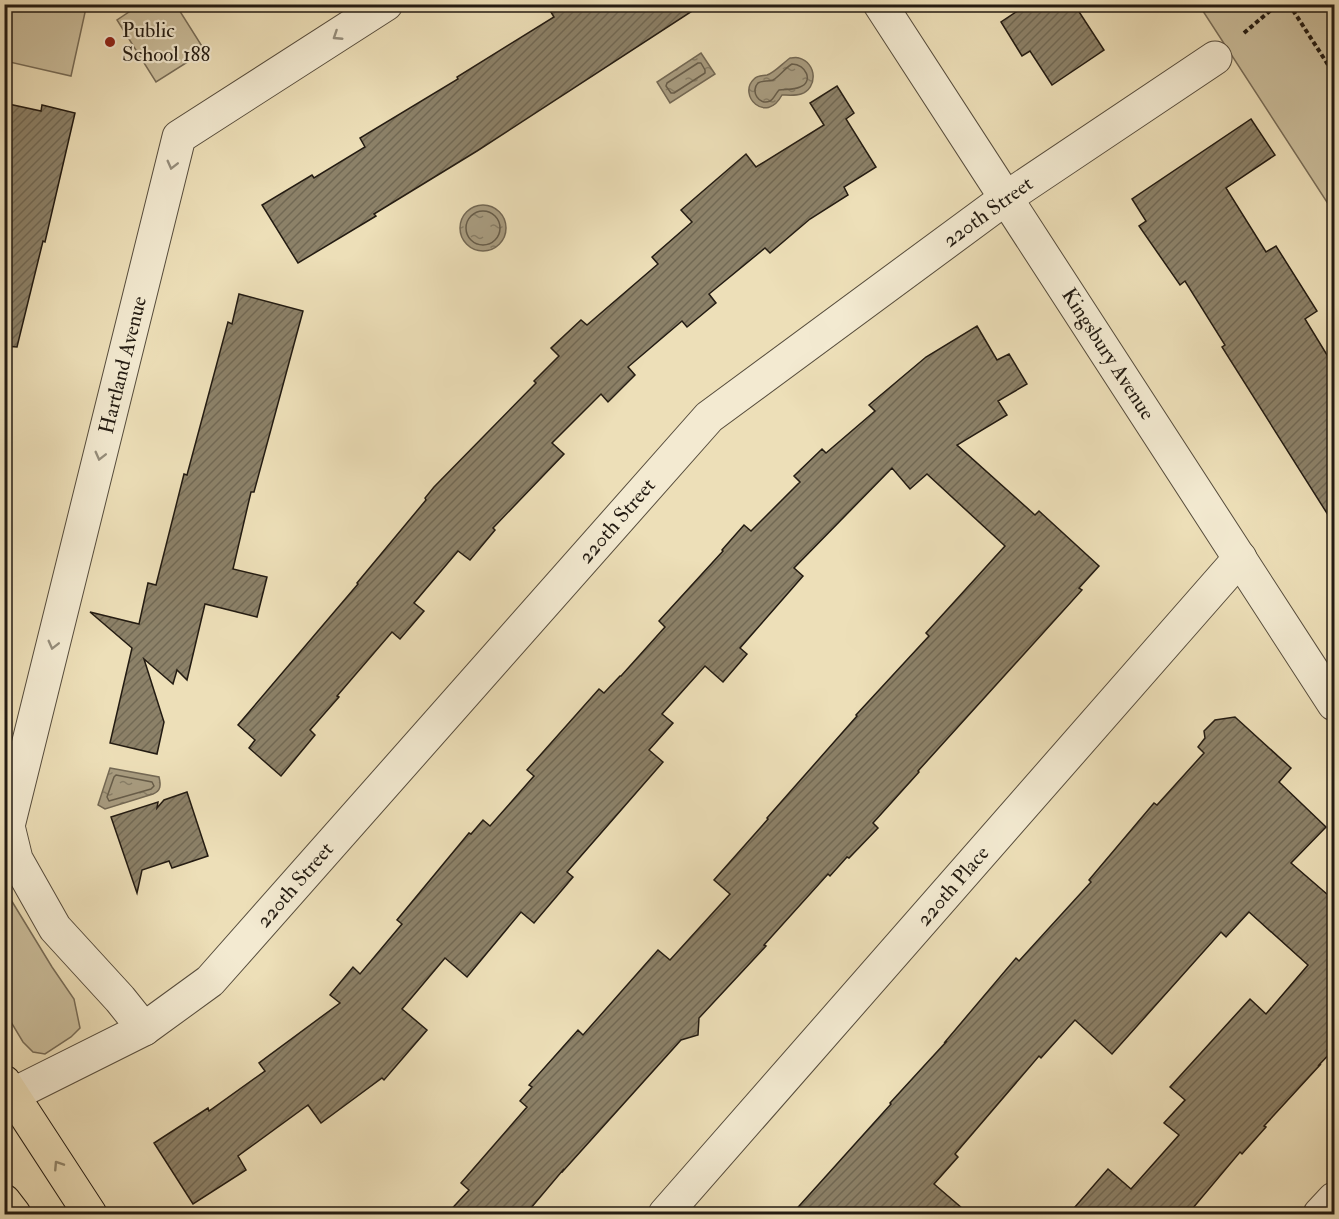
<svg xmlns="http://www.w3.org/2000/svg" width="1339" height="1219" viewBox="0 0 1339 1219" font-family="'IM FELL Double Pica',serif">
  <style>
    .green { fill: #cbbe9c; stroke: #776c57; stroke-width: 1.5 }
    .water { fill: url(#water-ripples); stroke: #736854; stroke-width: 1.5 }
    .lines { fill: none; stroke-linecap: round; stroke-linejoin: round }
    .shore { stroke: #665c49; stroke-width: 1.5 }
    .building { fill: url(#building-hatch); stroke: #231b12; stroke-width: 1.5 }
    .minor-casing { stroke: #564c3c; stroke-width: 35 }
    .primary-casing { stroke: #231b12; stroke-width: 35 }
    .path { stroke: #231b12; stroke-width: 4; stroke-dasharray: 4.5 3; stroke-linecap: butt }
    .minor { stroke: #f3ead1; stroke-width: 33 }
    .primary { stroke: #eddfb8; stroke-width: 33 }
    .oneway { stroke: #958d7b }
    .oneway2 { stroke: #92876d }
    .poi-dot { fill: #8f2418; stroke: #f3ead1; stroke-width: 2 }
    .labels { text-anchor: middle; dominant-baseline: central; stroke-width: 4.5; stroke-linejoin: round; paint-order: stroke }
    .poi-label { font-size: 21px; fill: #231b12; stroke: #f3ead1; text-anchor: start }
    .street-label { font-size: 21px; fill: #231b12; stroke: #f3ead1 }
  </style>
  <defs>
    <pattern id="water-ripples" width="26" height="14" patternUnits="userSpaceOnUse" patternTransform="scale(1.5)"><rect width="26" height="14" fill="#a89c80"/><path d="M2 4q2-2 4 0t4 0M15 11q2-2 4 0t4 0" fill="none" stroke="#887e67"/></pattern>
    <pattern id="building-hatch" width="6" height="6" patternUnits="userSpaceOnUse" patternTransform="scale(1.5)"><rect width="6" height="6" fill="#8c8168"/><path d="M-1 1l2-2M0 6l6-6M5 7l2-2" fill="none" stroke="#726954"/></pattern>
  </defs>
  <rect width="100%" height="100%" fill="#eddfb8"/>
  <filter id="stains"><feTurbulence type="fractalNoise" baseFrequency=".00333" numOctaves="4"/><feColorMatrix values="0 0 0 0 .2 0 0 0 0 .09 0 0 0 0 .02 0 0 0 .5 -.17"/></filter>
  <radialGradient id="worn" r=".72"><stop offset=".6" stop-color="#630" stop-opacity="0"/><stop offset="1" stop-color="#630" stop-opacity=".3"/></radialGradient>
  <!-- green -->
  <g class="green">
    <polygon points="141,4 176,5 205,51 156,82 117,20"/>
    <polygon points="84,5 86,8 71,76 5,61 5,5"/>
    <polygon points="1199,5 1334,5 1334,213"/>
    <polygon points="5,890 52,967 74,999 80,1028 71,1037 45,1054 33,1052 23,1042 5,1012"/>
  </g>
  <!-- water -->
  <g class="water">
    <polygon points="701,53 715,74 670,103 657,82"/>
    <path d="M790 58C793 58 796 57 799 58 817 63 818 88 801 94 795 96 787 95 782 95 766 125 737 95 754 79 758 75 762 76 767 75 774 73 783 63 790 58Z"/>
    <circle cx="483" cy="228" r="23"/>
    <path d="M110 768 159 777C161 785 161 791 153 794L105 809 98 805Z"/>
  </g>
  <g class="lines">
    <!-- shore -->
    <g class="shore">
      <polygon points="698,63 701,63 705,70 705,73 674,93 671,93 666,86 667,83"/>
      <path d="M792 64C806 64 814 82 800 87 794 90 786 89 779 90 776 93 774 99 770 101 759 106 750 91 758 83 763 80 768 82 773 80 780 76 785 68 792 64Z"/>
      <circle cx="483" cy="228" r="17"/>
      <polygon points="116,775 152,782 154,786 151,789 109,801 107,797 114,777"/>
    </g>
  </g>
  <!-- building -->
  <g class="building">
    <polygon points="546,4 703,4 477,151 374,214 376,216 298,263 262,205 312,175 314,178 365,147 360,138 458,79 457,77 554,17"/>
    <polygon points="1028,4 1074,4 1104,50 1052,85 1030,51 1022,56 1001,22"/>
    <polygon points="837,86 854,113 846,119 876,167 844,187 848,195 810,219 770,253 765,248 709,294 716,303 687,327 682,321 628,367 635,375 608,402 601,394 552,443 564,454 493,528 495,530 470,560 458,551 414,603 424,611 400,639 392,632 337,696 339,697 310,730 315,735 281,776 249,748 255,740 238,725 358,584 357,583 426,500 425,498 434,487 536,383 534,381 559,356 551,348 581,320 587,325 658,264 652,257 692,222 681,210 746,154 756,167 824,125 810,103"/>
    <polygon points="4,103 41,111 42,105 75,113 45,242 43,241 17,347 4,346"/>
    <polygon points="1251,119 1275,155 1226,188 1266,252 1276,246 1317,311 1305,319 1335,368 1335,526 1222,347 1225,345 1185,281 1180,285 1139,226 1146,221 1132,199"/>
    <polygon points="239,294 303,311 254,492 251,492 233,569 267,577 257,617 205,604 187,680 177,670 173,684 144,659 164,722 157,754 110,743 132,648 90,612 139,624 148,583 156,585 184,474 187,475 228,322 232,324"/>
    <polygon points="977,326 997,360 1009,354 1027,384 998,401 1007,415 957,445 1035,515 1039,511 1099,566 1079,588 1082,590 918,771 919,772 873,823 878,828 849,858 847,857 830,876 828,874 764,945 766,946 699,1018 698,1035 681,1040 563,1171 563,1170 525,1215 446,1215 469,1190 461,1183 527,1107 520,1101 532,1087 529,1085 578,1030 583,1035 658,950 670,960 730,894 714,880 768,819 767,818 857,716 856,715 929,636 926,633 1005,546 927,474 910,489 892,468 794,568 803,576 740,648 747,654 723,682 705,666 662,714 673,723 649,750 663,762 567,872 573,877 534,923 521,912 467,977 445,958 402,1009 427,1030 384,1080 382,1078 321,1123 308,1105 238,1156 246,1170 193,1204 154,1143 208,1108 209,1111 265,1071 259,1063 340,1003 330,995 353,967 360,974 402,924 397,920 469,833 471,834 483,820 490,826 534,776 527,770 599,689 604,693 620,676 621,676 665,627 659,621 723,551 722,550 744,525 751,531 800,482 794,476 822,449 826,453 875,411 869,405 926,357"/>
    <polygon points="1235,717 1291,768 1279,782 1326,827 1291,863 1335,901 1335,1048 1319,1065 1320,1065 1264,1126 1266,1127 1242,1154 1240,1152 1187,1215 1068,1215 1108,1169 1131,1189 1179,1135 1164,1123 1185,1100 1170,1087 1250,999 1266,1014 1308,965 1249,912 1226,937 1221,932 1112,1054 1075,1020 1041,1058 1039,1056 955,1154 958,1157 934,1184 970,1215 791,1215 891,1104 890,1103 946,1042 945,1042 1016,958 1019,961 1091,882 1089,880 1154,803 1157,805 1204,753 1198,747 1205,738 1204,731 1215,720"/>
    <polygon points="187,792 208,856 172,868 169,861 142,870 137,893 111,817 158,802 157,808 164,800"/>
  </g>
  <g class="lines">
    <defs>
      <g id="minor">
        <polyline points="880,4 1334,704"/>
        <polyline points="8,826 16,859 55,928 120,999 144,1029"/>
        <polyline points="4,829 8,826 179,137 386,4"/>
        <polyline points="4,1099 144,1029 210,981 709,417 1006,198 1215,58"/>
        <polyline points="665,1214 1240,558"/>
        <polyline points="1320,1214 1334,1199"/>
      </g>
      <g id="primary">
        <polyline points="4,1082 90,1214"/>
        <polyline points="4,1201 14,1214"/>
      </g>
    </defs>
    <!-- minor casing -->
    <use href="#minor" class="minor-casing"/>
    <!-- primary casing -->
    <use href="#primary" class="primary-casing"/>
    <!-- path -->
    <g class="path">
      <polyline points="1289,4 1334,74"/>
      <polyline points="1244,33 1278,4"/>
    </g>
    <!-- minor -->
    <use href="#minor" class="minor"/>
    <!-- primary -->
    <use href="#primary" class="primary"/>
  </g>
  <!-- one-way arrows -->
  <defs><path id="oneway-chevron" d="M-2-3.5L2.5 0L-2 3.5" fill="none" stroke-width="1.6" stroke-linecap="round" stroke-linejoin="round" transform="scale(1.5)"/></defs>
  <g class="oneway">
    <use href="#oneway-chevron" transform="translate(337 36) rotate(147)"/>
    <use href="#oneway-chevron" transform="translate(172 165) rotate(104)"/>
    <use href="#oneway-chevron" transform="translate(100 456) rotate(104)"/>
    <use href="#oneway-chevron" transform="translate(53 645) rotate(104)"/>
  </g>
  <use class="oneway2" href="#oneway-chevron" transform="translate(58 1165) rotate(-123)"/>
  <!-- markers -->
  <circle class="poi-dot" cx="110" cy="42" r="6"/>
  <g class="labels">
    <!-- poi labels -->
    <g class="poi-label">
      <text x="122" y="30">Public<tspan x="122" dy="24">School 188</tspan></text>
    </g>
    <!-- street labels -->
    <g class="street-label">
      <text transform="translate(988 212) rotate(-36)">220th Street</text>
      <text transform="translate(1108 354) rotate(57)">Kingsbury Avenue</text>
      <text transform="translate(123 365) rotate(-76)">Hartland Avenue</text>
      <text transform="translate(617 521) rotate(-49)">220th Street</text>
      <text transform="translate(295 885) rotate(-49)">220th Street</text>
      <text transform="translate(953 886) rotate(-49)">220th Place</text>
    </g>
  </g>
  <!-- margin -->
  <rect width="1339" height="1219" fill="none" stroke="#eddfb8" stroke-width="24"/>
  <rect x="6" y="6" width="1327" height="1207" fill="none" stroke="#231b12" stroke-width="3"/>
  <rect x="12" y="12" width="1315" height="1195" fill="none" stroke="#231b12" stroke-width="1.5"/>
  <rect width="100%" height="100%" filter="url(#stains)"/>
  <rect width="100%" height="100%" fill="url(#worn)"/>
</svg>
